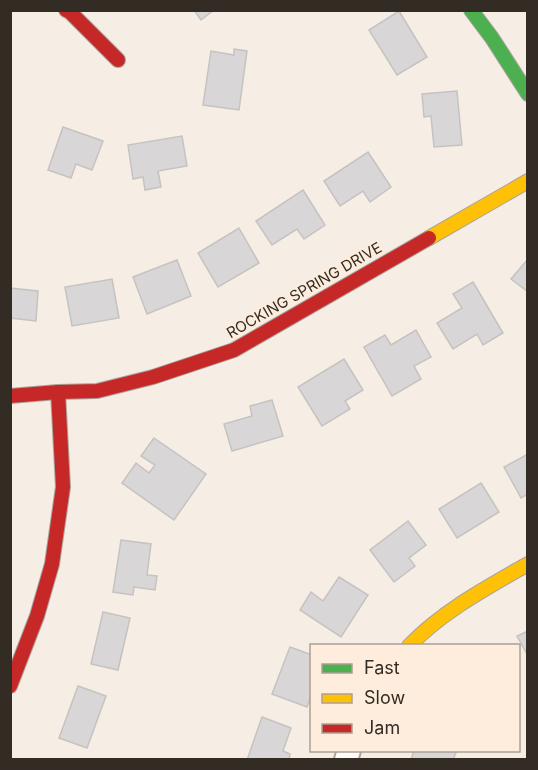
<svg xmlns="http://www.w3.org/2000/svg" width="538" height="770" viewBox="0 0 538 770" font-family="Inter,sans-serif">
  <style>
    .building { fill: #d8d6d6; stroke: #c5c3c2; stroke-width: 1.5 }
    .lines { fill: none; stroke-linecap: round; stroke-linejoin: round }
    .street-casing { stroke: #aaa39c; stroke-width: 26 }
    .fast-casing { stroke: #aaa39c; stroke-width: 16 }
    .slow-casing { stroke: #aaa39c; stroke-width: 16 }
    .jam-casing { stroke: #aaa39c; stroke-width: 16 }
    .street { stroke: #fefcfb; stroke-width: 22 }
    .fast { stroke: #4caf50; stroke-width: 14 }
    .slow { stroke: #ffc107; stroke-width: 14 }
    .jam { stroke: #c62828; stroke-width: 14 }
    .labels { text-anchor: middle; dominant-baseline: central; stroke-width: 4.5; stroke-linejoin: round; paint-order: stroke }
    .street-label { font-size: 15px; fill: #322c25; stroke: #feeddc }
  </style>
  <rect width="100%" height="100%" fill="#f6ede4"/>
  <!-- building -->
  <g class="building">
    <polygon points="194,10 214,10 201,20"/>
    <polygon points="399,11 427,57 397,75 369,30"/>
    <polygon points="234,49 247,51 239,110 203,105 211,51 234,55"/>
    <polygon points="457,91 462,145 434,147 431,116 424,117 422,94"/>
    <polygon points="63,127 103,141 92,170 76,164 71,178 48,170"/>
    <polygon points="182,136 187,166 158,171 161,187 145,190 143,177 133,179 128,145"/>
    <polygon points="368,152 391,187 370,202 363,191 340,206 324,181"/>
    <polygon points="303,190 325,225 304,239 297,229 272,245 256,221"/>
    <polygon points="239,228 259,263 218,287 198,253"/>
    <polygon points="528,259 528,292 511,279"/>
    <polygon points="177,260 191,296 147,314 133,277"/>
    <polygon points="112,279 119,318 72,326 65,287"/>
    <polygon points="473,282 503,333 483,345 477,334 453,349 437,323 462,308 453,294"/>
    <polygon points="10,288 38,291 36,321 10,318"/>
    <polygon points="416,330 431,357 414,366 421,379 392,396 364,347 385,335 391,345"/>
    <polygon points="344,359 363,390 345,401 350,409 322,426 298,387"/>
    <polygon points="272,400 283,436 232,451 224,424 252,416 250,406"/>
    <polygon points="154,438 206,474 174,520 122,483 136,463 149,473 155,465 141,456"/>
    <polygon points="528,454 528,494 521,498 504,467"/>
    <polygon points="481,483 499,512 457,538 439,509"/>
    <polygon points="408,521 426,545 409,558 415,566 394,582 370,550"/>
    <polygon points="121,540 151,544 147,575 157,576 155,590 134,587 133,595 113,592"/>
    <polygon points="339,577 368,595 341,637 300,610 311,592 323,601"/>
    <polygon points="103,612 130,618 118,670 91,664"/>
    <polygon points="528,631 528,656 517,636"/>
    <polygon points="290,647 312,655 312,693 307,707 272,694"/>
    <polygon points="78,686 106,696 87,748 59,738"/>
    <polygon points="262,717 291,728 283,751 290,754 289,760 247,760"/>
    <polygon points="414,750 457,750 453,760 411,760"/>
  </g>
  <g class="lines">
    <defs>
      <polyline id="street" points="346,760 349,750"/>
      <polyline id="fast" points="471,10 492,38 528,94"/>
      <g id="slow">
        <polyline points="429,238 528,181"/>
        <path d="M409 646C443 611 486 588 528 564"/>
      </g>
      <g id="jam">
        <polyline points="66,10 70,12 118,60"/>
        <polyline points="10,396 58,392 97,391 153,377 234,350 429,238"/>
        <polyline points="10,686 37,616 52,564 63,487 58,392"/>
      </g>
    </defs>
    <!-- street casing -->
    <use href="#street" class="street-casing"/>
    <!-- fast casing -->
    <use href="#fast" class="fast-casing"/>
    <!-- slow casing -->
    <use href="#slow" class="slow-casing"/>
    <!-- jam casing -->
    <use href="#jam" class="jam-casing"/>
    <!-- street -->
    <use href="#street" class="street"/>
    <!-- fast -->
    <use href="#fast" class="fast"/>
    <!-- slow -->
    <use href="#slow" class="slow"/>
    <!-- jam -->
    <use href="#jam" class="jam"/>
  </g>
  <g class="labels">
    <!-- street labels -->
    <g class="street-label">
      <text transform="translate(304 290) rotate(-30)">ROCKING SPRING DRIVE</text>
    </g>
  </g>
  <!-- border -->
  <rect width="538" height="770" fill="none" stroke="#322c25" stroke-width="24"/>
  <!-- legend -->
  <rect x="310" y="644" width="210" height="108" fill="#feeddc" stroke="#aca093" stroke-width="1.5"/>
  <rect x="322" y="664" width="30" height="9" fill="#4caf50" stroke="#aca093" stroke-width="1.5"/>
  <text x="364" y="674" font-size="18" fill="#322c25">Fast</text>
  <rect x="322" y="694" width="30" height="9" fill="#ffc107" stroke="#aca093" stroke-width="1.5"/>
  <text x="364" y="704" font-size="18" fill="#322c25">Slow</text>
  <rect x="322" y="724" width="30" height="9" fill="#c62828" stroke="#aca093" stroke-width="1.5"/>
  <text x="364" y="734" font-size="18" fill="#322c25">Jam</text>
</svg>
